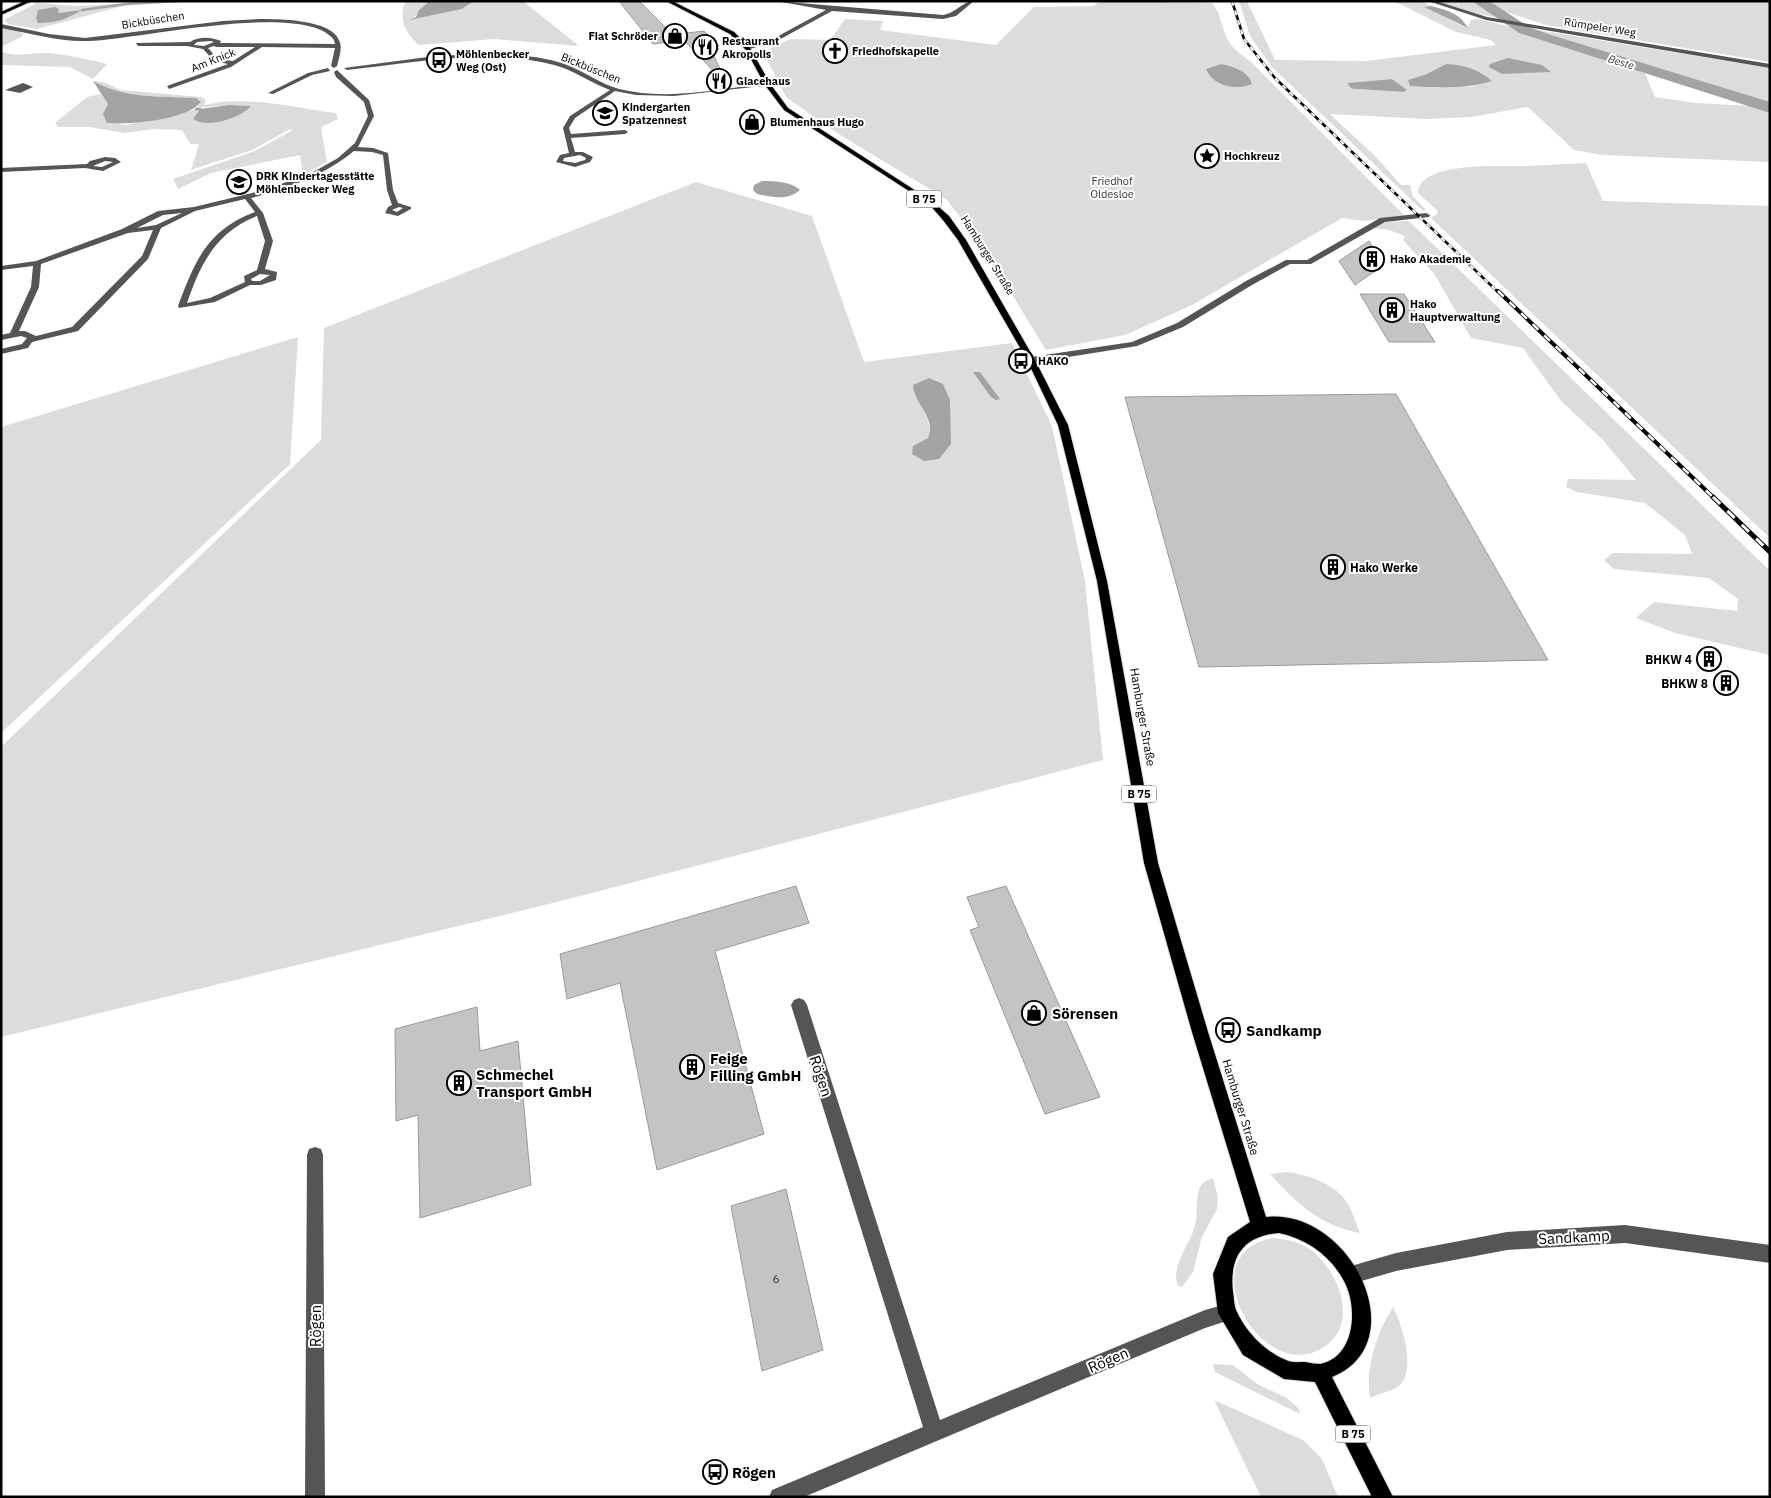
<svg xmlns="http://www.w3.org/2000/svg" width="1771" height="1498" viewBox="0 0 1771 1498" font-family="'IBM Plex Sans',sans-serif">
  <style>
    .green { fill: #dcdcdc; fill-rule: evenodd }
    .water { fill: #a3a3a3 }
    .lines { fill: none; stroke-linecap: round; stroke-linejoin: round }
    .stream { stroke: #a3a3a3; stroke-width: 2.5 }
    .river { fill: #a3a3a3; fill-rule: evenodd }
    .building { fill: #c4c4c4; stroke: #999 }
    .major-casing { stroke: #dbdbdb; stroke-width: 2 }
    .minor { fill: #555; fill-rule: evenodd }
    .major { fill: #000; fill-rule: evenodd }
    .rail-far2-casing { stroke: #000; stroke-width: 2.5 }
    .rail-far1-casing { stroke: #000; stroke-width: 4 }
    .rail-casing { stroke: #000; stroke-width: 5 }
    .rail-far2 { stroke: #fff; stroke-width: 2; stroke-dasharray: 5; stroke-linecap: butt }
    .rail-far1 { stroke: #fff; stroke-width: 2.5; stroke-dasharray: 8; stroke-linecap: butt }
    .rail { stroke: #fff; stroke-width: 3; stroke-dasharray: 10; stroke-linecap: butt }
    .labels { text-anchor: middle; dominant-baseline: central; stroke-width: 4; stroke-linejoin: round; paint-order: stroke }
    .far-street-label { font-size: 11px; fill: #000; stroke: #fff }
    .far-poi-label { font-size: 11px; font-weight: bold; fill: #000; stroke: #fff; text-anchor: start }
    .far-water-label { font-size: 11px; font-style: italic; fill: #444; stroke: #fff }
    .far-park-label { font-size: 11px; fill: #333; stroke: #fff }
    .shield { fill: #fff; stroke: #4c4c4c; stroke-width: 1 }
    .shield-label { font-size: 11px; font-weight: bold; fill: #000 }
    .poi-label { font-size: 12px; font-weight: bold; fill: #000; stroke: #fff; text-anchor: end }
    .street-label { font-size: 12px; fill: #000; stroke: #fff }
    .near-number-label { font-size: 12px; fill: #313131 }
    .near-poi-label { font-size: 15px; font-weight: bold; fill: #000; stroke: #fff; text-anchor: start }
    .near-street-label { font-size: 15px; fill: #000; stroke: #fff }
  </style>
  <rect width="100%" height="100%" fill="#fff"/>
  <!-- green -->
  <g class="green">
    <path d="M406 1H430L412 19 462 9 474 1H523L579 46 494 39 419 45C406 34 397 18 406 1Z"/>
    <path d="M1101 1 1212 3C1222 14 1221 28 1228 40 1233 49 1243 56 1251 62L1404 215 1365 221 1342 218 1192 305 1125 335 1046 350 978 239 946 199 837 133 786 97 767 60 771 48 791 39 830 40 845 19 883 21 880 30 996 45 1034 7 1093 6Z"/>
    <path d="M1239 1H1247L1275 60 1366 61 1496 45 1491 40 1456 32 1394 1H1421L1431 6 1425 7 1464 27H1468L1471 20 1479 19 1507 26 1645 73 1655 97 1695 103 1752 106 1770 113V162L1602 155 1574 150 1528 107 1472 117 1426 119 1330 114 1376 157 1401 185H1410L1413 196 1426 210 1423 211 1272 67 1250 36ZM1427 74 1476 86 1436 88 1410 85 1408 80ZM1392 79 1406 90 1404 92 1356 89 1347 83Z"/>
    <polygon points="1433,1 1475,1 1498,18 1461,10"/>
    <polygon points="1486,1 1770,1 1770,62 1546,25 1494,8"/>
    <polygon points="37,3 76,6 134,3 37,29 8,24 4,20"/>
    <polygon points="1,28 21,31 23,36 1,47"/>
    <polygon points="1537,30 1770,68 1770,106 1534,32"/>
    <path d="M1 51C15 58 33 52 48 53 69 55 88 59 107 64L93 79 70 67 1 65Z"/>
    <path d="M93 81 103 82 121 90 201 97 206 100 204 105C249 95 292 108 336 113L338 119 321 127 327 162 303 175 300 155 211 173 178 189 173 179 255 151 293 130 290 129 252 150 191 170 199 144H190L182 130 154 129 124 133 90 127H58L55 123 87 97 101 94 108 104 107 123 126 125 193 110 250 106 229 105 197 108 201 102 196 98C158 96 127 99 93 81Z"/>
    <path d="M1586 163 1603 201 1770 206V538L1431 218 1437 214 1438 211 1418 193C1419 160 1505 167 1528 166 1547 165 1567 164 1586 163Z"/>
    <path d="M696 182 812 216 864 362 1012 343 1052 426 1085 581 1103 760 557 902 1 1037V747L321 440 324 328ZM913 391 951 444 913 446C917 444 924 442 927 439 937 429 918 401 913 391Z"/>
    <polygon points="1409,221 1770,571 1770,655 1675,633 1636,618 1654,602 1737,611 1738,599 1709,578 1614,569 1604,560 1613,553 1692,554 1685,535 1645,503 1577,492 1566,487 1568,479 1636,480 1602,439 1561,401 1523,348 1471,338 1435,275 1403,240 1405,236 1389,230 1372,228 1386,222"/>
    <polygon points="298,337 290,464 1,733 1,427"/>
    <path d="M1287 1172C1306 1174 1335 1184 1346 1201 1352 1210 1356 1223 1360 1233 1321 1226 1296 1203 1270 1174Z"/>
    <path d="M1213 1178 1218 1197 1217 1209 1202 1237 1193 1272 1182 1287 1178 1286C1170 1266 1190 1245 1195 1226 1198 1214 1195 1198 1200 1187 1203 1182 1207 1180 1213 1178Z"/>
    <path d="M1272 1238C1285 1239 1296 1241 1308 1248 1337 1267 1361 1323 1324 1347 1263 1388 1187 1255 1272 1238Z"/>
    <path d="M1393 1307C1402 1324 1417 1371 1399 1386 1392 1391 1378 1394 1370 1398 1365 1367 1377 1333 1393 1307Z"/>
    <polygon points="1213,1364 1233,1365 1257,1384 1287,1398 1299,1409 1300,1414 1215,1372"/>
    <polygon points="1214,1400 1303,1440 1322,1459 1338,1497 1261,1497"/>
  </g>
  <!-- water -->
  <g class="water">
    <polygon points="430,1 474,1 462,9 409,20 416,17 419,10"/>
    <path d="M1431 6C1446 10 1460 13 1468 28L1424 7Z"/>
    <path d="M55 7 59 9 58 13 82 10C67 19 56 23 38 23L36 18 38 10Z"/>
    <polygon points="1508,58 1542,65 1551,72 1502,74 1489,67 1490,64"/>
    <path d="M1221 64C1234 67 1248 71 1252 84 1237 91 1212 86 1206 69Z"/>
    <path d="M1446 64C1466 65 1477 69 1492 81 1465 89 1438 88 1410 86L1408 80 1427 74Z"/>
    <polygon points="1392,79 1407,90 1404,92 1356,89 1351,88 1347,83"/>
    <path d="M93 81C126 99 159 96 196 98L201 102C187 120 129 125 107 123L103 114 108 104Z"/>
    <path d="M229 105 251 106C240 118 208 129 193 119L200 109Z"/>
    <path d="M762 181C774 181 790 181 800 190 787 201 772 197 757 194L753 190 754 185Z"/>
    <polygon points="973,372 980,372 1000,399 996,400 991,397"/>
    <path d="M929 378 943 384 950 400 951 444 939 459 924 461 912 454 913 446 928 438C937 418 913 403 913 385Z"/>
  </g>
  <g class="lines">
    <!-- stream -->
    <g class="stream">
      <polyline points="82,10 126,4 179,1"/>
      <polyline points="196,109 200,109"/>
    </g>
    <!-- river -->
    <polygon class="river" points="1472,1 1489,1 1529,27 1551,35 1770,102 1770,113 1519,33"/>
  </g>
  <!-- building -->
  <g class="building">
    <polygon points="619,1 639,1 679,41 653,44"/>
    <polygon points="704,31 719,46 716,47 719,49 711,50 725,79 723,81 678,34"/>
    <polygon points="1369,241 1384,265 1355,285 1339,261"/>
    <polygon points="1360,294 1404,294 1435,342 1389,342"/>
    <polygon points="1396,394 1548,660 1199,667 1125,397"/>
    <polygon points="796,886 809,923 715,951 764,1134 657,1170 620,983 567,999 560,954"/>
    <polygon points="1006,886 1100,1097 1045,1114 970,930 979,927 967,897"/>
    <polygon points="477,1007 480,1051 518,1041 531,1185 420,1218 418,1115 396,1121 395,1029"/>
    <polygon points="786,1189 823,1350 762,1371 731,1206"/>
  </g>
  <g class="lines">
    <defs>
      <g id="major">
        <polygon points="25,1 32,1 1,15 1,12"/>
        <path d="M666 1H672L734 32 750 48 771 85 788 108 933 202 949 216 966 240 1035 360 1068 425 1107 581 1158 863 1208 1032 1266 1217C1351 1208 1416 1343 1332 1377L1393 1497H1372L1315 1382 1284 1379 1243 1355 1218 1313 1213 1274 1228 1237 1250 1222 1192 1032 1144 863 1097 581 1058 425 1027 360 958 240 943 220 929 204 784 110 765 85 746 50 730 34ZM1279 1233C1307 1239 1330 1255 1344 1281 1358 1306 1356 1357 1320 1364 1316 1364 1310 1363 1305 1362 1299 1362 1291 1363 1286 1360 1265 1352 1245 1331 1236 1310 1234 1305 1234 1297 1233 1292 1229 1257 1243 1236 1279 1233Z"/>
      </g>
    </defs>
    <!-- major casing -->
    <use href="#major" class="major-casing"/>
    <!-- minor -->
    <g class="minor">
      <path d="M776 1 943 15C956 13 963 1 974 1L956 16 943 19 832 11 775 42 746 50V48L771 40 826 10Z"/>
      <polygon points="1428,1 1436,1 1487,17 1770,64 1770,68 1486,20"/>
      <path d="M259 19C278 19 330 19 339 40 343 48 339 57 337 66L334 68 331 66 335 48 262 47 231 67 169 89 167 86 228 64 214 61 203 49 187 46H138L136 43 190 42C199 36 212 37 221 41L220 43 335 44 334 40C305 0 136 40 88 41 59 42 30 33 1 28V24L49 34 85 38 223 21ZM211 41 214 42 204 46 194 45 197 42ZM214 46 216 47H255L233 61 218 59 208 48Z"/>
      <path d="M480 54C508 54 539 55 567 65 585 72 601 84 619 89 667 101 720 89 768 83L771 85 674 96 636 95 615 91 575 118 569 128 571 134 625 130 628 132 625 134 571 138 575 152H583L593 157 590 162 575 167 556 162 560 155 569 153 563 128 570 116 610 90C590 83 574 70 554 65 486 47 415 63 347 70L344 68 435 56ZM580 155 586 158 585 160 575 163 563 161 564 158Z"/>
      <polygon points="328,68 330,71 312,75 273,94 268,93 308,73"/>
      <path d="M337 70 369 100 374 116 358 147 373 148 388 153 393 190 398 203 411 207V209L398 216 385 213 388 207 392 205 387 190 383 155 372 152 354 151C325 175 287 189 251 198L263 213 273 241 265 269 277 272 276 280 261 285H250L215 302 179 308 178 306C195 261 207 230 255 212L245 199 195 211 161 228 148 259 78 331 32 342 28 348 1 354V349L22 344 27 338 21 336 1 340V335L10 333 31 287 33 266 1 270V266L36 261 122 229 158 211 194 207 268 189 315 171 338 158 355 143 368 116 364 102 336 77 334 72ZM399 207 403 208 397 212 392 210ZM182 213 156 225 137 228 163 215ZM257 216 265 241 257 270 244 276 245 282 210 298 187 303C201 263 216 232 257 216ZM153 230 142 256 72 327 36 336 25 331H19L39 287 41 264 128 233ZM260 274 270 275 260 281H252L251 279Z"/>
      <polygon points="23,83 33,87 20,93 5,90"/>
      <path d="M105 157 115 158 121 162 103 171 85 168 1 172V168L87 164 90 161ZM105 161 113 162 102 167 93 166Z"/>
      <polygon points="1426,213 1430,215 1429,217 1385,222 1311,264 1290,264 1252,285 1183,327 1137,346 1031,363 1027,360 1031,357 1132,342 1177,323 1246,281 1286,260 1307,260 1380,218"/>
      <polygon points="799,998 804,1000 807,1005 940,1420 1205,1310 1227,1304 1233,1307 1236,1313 1233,1319 1205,1328 804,1497 769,1497 772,1490 923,1427 791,1005 794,1000"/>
      <polygon points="315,1147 321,1149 323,1155 325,1497 305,1497 307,1155 309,1149"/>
      <polygon points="1625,1225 1770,1245 1770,1263 1625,1243 1507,1250 1396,1271 1351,1284 1345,1281 1342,1275 1345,1269 1351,1266 1396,1253 1507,1232"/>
    </g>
    <!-- major -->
    <use href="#major" class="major"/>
    <defs>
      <polyline id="rail-far2" points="1232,1 1244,39 1275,78 1499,293"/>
      <polyline id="rail-far1" points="1498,291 1714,498"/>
      <polyline id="rail" points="1713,497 1770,552"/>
    </defs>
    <!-- rail-far2 casing -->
    <use href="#rail-far2" class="rail-far2-casing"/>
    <!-- rail-far1 casing -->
    <use href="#rail-far1" class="rail-far1-casing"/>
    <!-- rail casing -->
    <use href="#rail" class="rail-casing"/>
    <!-- rail-far2 -->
    <use href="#rail-far2" class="rail-far2"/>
    <!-- rail-far1 -->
    <use href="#rail-far1" class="rail-far1"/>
    <!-- rail -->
    <use href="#rail" class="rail"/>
  </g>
  <!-- icons -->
  <defs>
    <symbol id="shop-ring" viewBox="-11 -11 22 22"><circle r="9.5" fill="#fff" stroke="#000" stroke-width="1.5"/><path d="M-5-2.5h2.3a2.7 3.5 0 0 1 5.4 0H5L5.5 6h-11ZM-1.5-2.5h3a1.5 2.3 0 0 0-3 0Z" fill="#000"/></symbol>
    <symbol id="restaurant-ring" viewBox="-11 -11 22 22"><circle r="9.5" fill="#fff" stroke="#000" stroke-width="1.5"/><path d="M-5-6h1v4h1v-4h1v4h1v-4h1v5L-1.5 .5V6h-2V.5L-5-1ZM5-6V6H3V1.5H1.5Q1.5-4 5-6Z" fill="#000"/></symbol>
    <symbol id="church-ring" viewBox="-11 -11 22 22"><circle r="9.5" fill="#fff" stroke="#000" stroke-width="1.5"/><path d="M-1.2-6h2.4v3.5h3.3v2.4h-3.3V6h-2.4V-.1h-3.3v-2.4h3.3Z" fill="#000"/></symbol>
    <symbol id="bus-ring" viewBox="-11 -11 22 22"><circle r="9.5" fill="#fff" stroke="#000" stroke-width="1.5"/><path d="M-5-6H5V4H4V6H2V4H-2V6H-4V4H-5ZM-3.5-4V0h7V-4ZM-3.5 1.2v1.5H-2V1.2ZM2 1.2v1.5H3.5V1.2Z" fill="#000"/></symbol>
    <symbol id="school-ring" viewBox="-11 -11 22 22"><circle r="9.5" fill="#fff" stroke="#000" stroke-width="1.5"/><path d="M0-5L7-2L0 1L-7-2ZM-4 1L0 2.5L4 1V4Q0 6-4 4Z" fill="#000"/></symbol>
    <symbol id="sight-ring" viewBox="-11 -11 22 22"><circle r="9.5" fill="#fff" stroke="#000" stroke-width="1.5"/><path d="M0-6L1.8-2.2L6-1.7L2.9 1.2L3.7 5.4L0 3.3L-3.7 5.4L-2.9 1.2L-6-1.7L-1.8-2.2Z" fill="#000"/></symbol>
    <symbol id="building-ring" viewBox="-11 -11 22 22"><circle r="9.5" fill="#fff" stroke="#000" stroke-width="1.5"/><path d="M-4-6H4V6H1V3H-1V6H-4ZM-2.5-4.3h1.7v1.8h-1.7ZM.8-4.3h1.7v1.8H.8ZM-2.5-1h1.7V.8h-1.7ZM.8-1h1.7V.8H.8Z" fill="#000"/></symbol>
  </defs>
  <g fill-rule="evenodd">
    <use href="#shop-ring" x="661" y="22" width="28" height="28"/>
    <use href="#restaurant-ring" x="691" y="33" width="28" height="28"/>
    <use href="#church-ring" x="821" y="37" width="28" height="28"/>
    <use href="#bus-ring" x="425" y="46" width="28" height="28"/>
    <use href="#restaurant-ring" x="705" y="67" width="28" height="28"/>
    <use href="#school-ring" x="591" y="99" width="28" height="28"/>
    <use href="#shop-ring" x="738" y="108" width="28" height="28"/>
    <use href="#sight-ring" x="1193" y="142" width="28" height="28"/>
    <use href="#school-ring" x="225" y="168" width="28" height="28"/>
    <use href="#building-ring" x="1358" y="245" width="28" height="28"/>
    <use href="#building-ring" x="1378" y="296" width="28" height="28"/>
    <use href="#bus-ring" x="1007" y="347" width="28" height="28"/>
    <use href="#building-ring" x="1319" y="553" width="28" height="28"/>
    <use href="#building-ring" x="1695" y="645" width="28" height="28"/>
    <use href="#building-ring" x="1712" y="669" width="28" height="28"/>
    <use href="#shop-ring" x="1020" y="999" width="28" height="28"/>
    <use href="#bus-ring" x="1214" y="1016" width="28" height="28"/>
    <use href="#building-ring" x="678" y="1053" width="28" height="28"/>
    <use href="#building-ring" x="445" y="1069" width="28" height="28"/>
    <use href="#bus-ring" x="701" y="1458" width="28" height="28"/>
  </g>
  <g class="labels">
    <!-- far-street labels -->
    <g class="far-street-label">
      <text transform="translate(153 20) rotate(-9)">Bickbüschen</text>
      <text transform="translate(1600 27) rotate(9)">Rümpeler Weg</text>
      <text transform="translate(213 60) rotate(-22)">Am Knick</text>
      <text transform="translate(591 68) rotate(22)">Bickbüschen</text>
      <text transform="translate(988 255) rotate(58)">Hamburger Straße</text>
    </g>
    <!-- far-poi labels -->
    <g class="far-poi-label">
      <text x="658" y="36" text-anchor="end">Fiat Schröder</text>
      <text x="722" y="41">Restaurant<tspan x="722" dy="13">Akropolis</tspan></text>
      <text x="852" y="51">Friedhofskapelle</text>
      <text x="456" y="54">Möhlenbecker<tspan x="456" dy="13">Weg (Ost)</tspan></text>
      <text x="736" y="81">Glacehaus</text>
      <text x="622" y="107">Kindergarten<tspan x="622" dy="13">Spatzennest</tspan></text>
      <text x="770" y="122">Blumenhaus Hugo</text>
      <text x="1224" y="156">Hochkreuz</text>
      <text x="256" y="176">DRK Kindertagesstätte<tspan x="256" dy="13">Möhlenbecker Weg</tspan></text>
      <text x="1390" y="259">Hako Akademie</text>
      <text x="1410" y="304">Hako<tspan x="1410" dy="13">Hauptverwaltung</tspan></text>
      <text x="1038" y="361">HAKO</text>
    </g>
    <!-- far-water labels -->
    <g class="far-water-label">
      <text transform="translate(1621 62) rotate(17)">Beste</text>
    </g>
    <!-- far-park labels -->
    <g class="far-park-label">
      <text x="1112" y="181">Friedhof<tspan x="1112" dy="13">Oldesloe</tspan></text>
    </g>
    <!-- shield labels -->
    <g class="shield">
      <rect x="906.5" y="190.5" width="35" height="17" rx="4"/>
      <rect x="1121.5" y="785.5" width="35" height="17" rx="4"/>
      <rect x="1335.5" y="1425.5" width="35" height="17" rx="4"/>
    </g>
    <g class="shield-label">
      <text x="924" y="199">B 75</text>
      <text x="1139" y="794">B 75</text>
      <text x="1353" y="1434">B 75</text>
    </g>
    <!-- poi labels -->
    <g class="poi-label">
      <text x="1350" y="567" text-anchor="start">Hako Werke</text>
      <text x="1692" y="659">BHKW 4</text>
      <text x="1708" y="683">BHKW 8</text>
    </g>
    <!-- street labels -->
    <g class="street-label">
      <text transform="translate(1143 717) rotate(80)">Hamburger Straße</text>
      <text transform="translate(1241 1107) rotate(73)">Hamburger Straße</text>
    </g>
    <!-- near-number labels -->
    <g class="near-number-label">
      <text x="776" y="1278">6</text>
    </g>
    <!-- near-poi labels -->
    <g class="near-poi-label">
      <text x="1052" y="1013">Sörensen</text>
      <text x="1246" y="1030">Sandkamp</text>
      <text x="710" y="1058">Feige<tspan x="710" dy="17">Filling GmbH</tspan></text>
      <text x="476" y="1074">Schmechel<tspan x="476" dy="17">Transport GmbH</tspan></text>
      <text x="732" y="1472">Rögen</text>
    </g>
    <!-- near-street labels -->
    <g class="near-street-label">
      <text transform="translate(821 1076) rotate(72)">Rögen</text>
      <text transform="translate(1574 1237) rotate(-3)">Sandkamp</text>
      <text transform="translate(315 1326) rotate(-90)">Rögen</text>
      <text transform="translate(1108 1360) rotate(-23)">Rögen</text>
    </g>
  </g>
  <!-- border -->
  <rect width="1771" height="1498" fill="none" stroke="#000000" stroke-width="5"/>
</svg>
